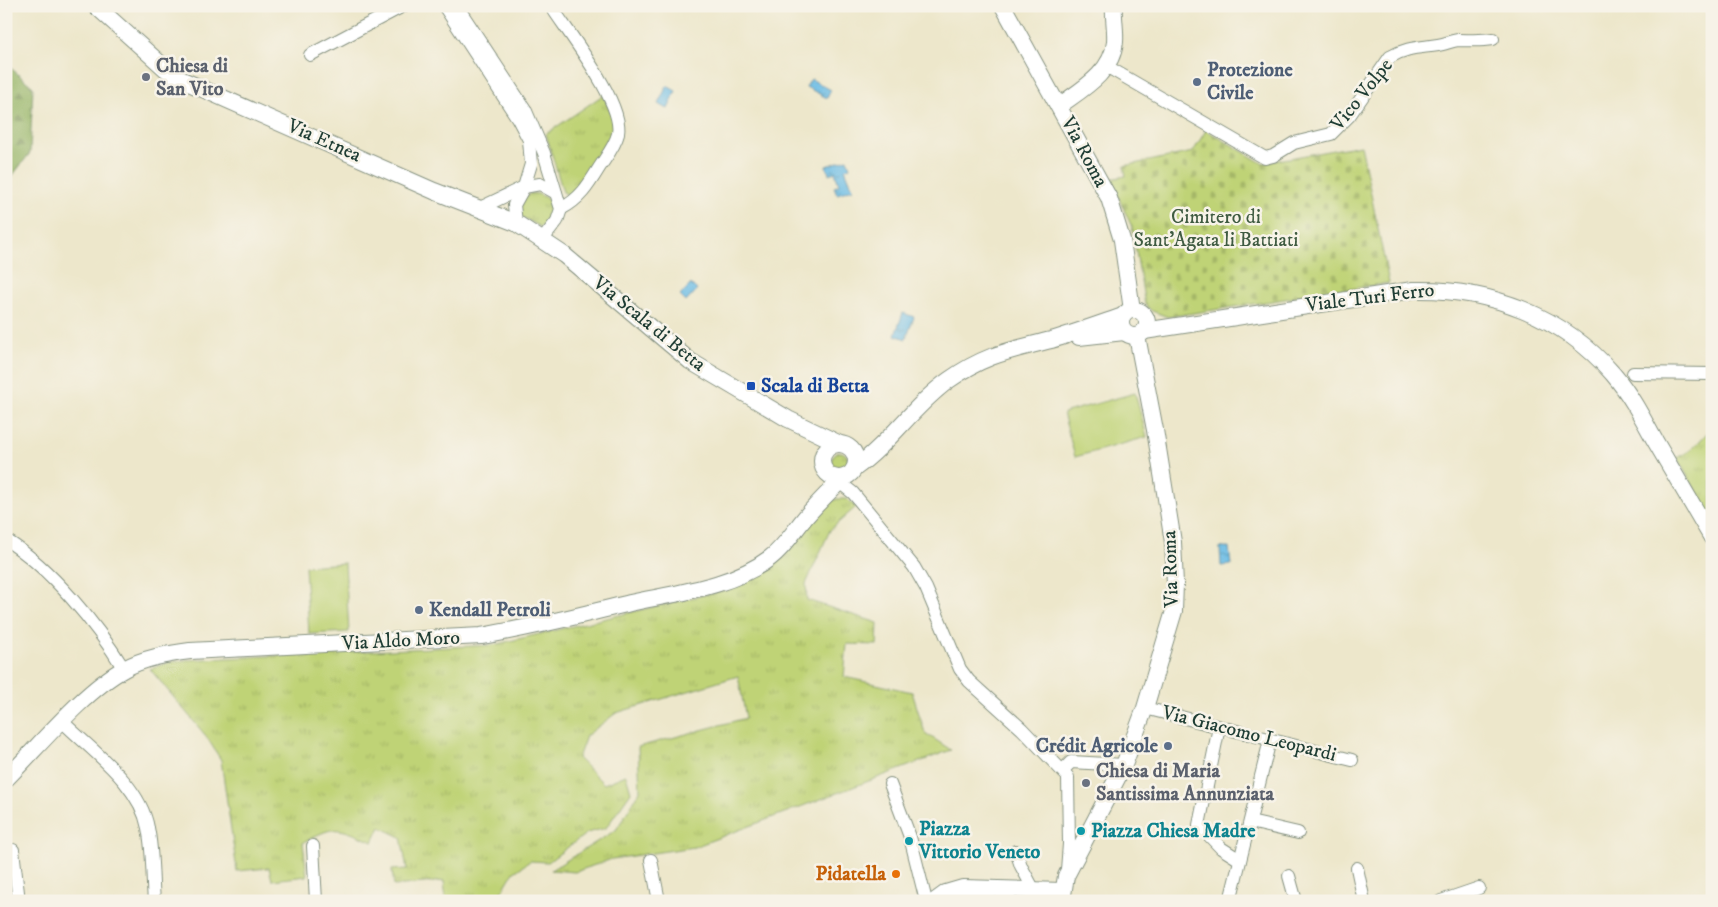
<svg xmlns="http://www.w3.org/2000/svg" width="1718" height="907" viewBox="0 0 1718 907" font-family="'IM FELL DW Pica',serif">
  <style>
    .grass { fill: url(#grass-tufts); stroke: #6f8855 }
    .forest { fill: url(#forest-firs); stroke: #5b794e }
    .cemetery { fill: url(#cemetery-stones); stroke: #6f8855 }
    .pitch { fill: #bfd376; stroke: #6f8855 }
    .water { fill: url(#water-ripples); stroke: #447c8c }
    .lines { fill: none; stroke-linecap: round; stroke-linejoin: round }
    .minor-casing { stroke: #869280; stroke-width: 14 }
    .major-casing { stroke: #869280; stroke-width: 18 }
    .minor { stroke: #fff; stroke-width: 12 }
    .major { stroke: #fff; stroke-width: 16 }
    .worship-dot { fill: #6b7280; stroke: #f7f3e8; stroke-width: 2 }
    .service-dot { fill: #5c6f8a; stroke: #f7f3e8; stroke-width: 2 }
    .transit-dot { fill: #1a4fb4; stroke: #f7f3e8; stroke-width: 2 }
    .culture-dot { fill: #0f9aa8; stroke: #f7f3e8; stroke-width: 2 }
    .food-dot { fill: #e8710a; stroke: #f7f3e8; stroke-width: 2 }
    .labels { text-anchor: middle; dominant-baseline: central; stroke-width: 5; stroke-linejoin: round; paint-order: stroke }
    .worship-label { font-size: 20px; font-weight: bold; fill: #5b616d; stroke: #f7f3e8; text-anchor: start }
    .service-label { font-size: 20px; font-weight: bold; fill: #4e5e75; stroke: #f7f3e8; text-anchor: start }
    .street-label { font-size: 20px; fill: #1f3d34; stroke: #f7f3e8 }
    .park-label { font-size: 20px; fill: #3f5b41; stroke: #f7f3e8 }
    .transit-label { font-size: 20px; font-weight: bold; fill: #164399; stroke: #f7f3e8; text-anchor: start }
    .culture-label { font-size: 20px; font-weight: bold; fill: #0d838f; stroke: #f7f3e8; text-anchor: start }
    .food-label { font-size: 20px; font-weight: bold; fill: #c56008; stroke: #f7f3e8; text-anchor: end }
  </style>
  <defs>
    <pattern id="grass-tufts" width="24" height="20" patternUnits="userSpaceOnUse" patternTransform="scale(1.25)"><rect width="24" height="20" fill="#bfd376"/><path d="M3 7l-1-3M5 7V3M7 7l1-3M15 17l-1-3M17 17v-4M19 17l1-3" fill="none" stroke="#a4b667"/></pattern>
    <pattern id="forest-firs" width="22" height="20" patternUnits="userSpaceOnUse" patternTransform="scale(1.25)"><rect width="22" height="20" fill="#97b567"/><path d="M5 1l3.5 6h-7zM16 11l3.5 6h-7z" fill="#7b9456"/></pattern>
    <pattern id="cemetery-stones" width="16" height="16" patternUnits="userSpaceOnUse" patternTransform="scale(1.25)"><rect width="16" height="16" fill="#bfd376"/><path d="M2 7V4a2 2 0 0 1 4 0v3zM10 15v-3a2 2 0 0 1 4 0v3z" fill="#a4b667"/></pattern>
    <pattern id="water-ripples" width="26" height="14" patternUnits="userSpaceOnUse" patternTransform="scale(1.25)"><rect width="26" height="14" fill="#6abce5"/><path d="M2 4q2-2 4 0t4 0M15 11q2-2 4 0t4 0" fill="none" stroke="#579aba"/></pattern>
  </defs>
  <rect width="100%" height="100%" fill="#f7f3e8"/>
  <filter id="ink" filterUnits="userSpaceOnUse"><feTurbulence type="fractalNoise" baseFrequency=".02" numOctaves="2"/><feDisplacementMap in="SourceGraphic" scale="10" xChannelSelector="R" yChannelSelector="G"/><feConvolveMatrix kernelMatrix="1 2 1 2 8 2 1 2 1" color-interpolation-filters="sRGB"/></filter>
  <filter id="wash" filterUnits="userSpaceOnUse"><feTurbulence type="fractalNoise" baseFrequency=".0096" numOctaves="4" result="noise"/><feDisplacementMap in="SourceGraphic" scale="20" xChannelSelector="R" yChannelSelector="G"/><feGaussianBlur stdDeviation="1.12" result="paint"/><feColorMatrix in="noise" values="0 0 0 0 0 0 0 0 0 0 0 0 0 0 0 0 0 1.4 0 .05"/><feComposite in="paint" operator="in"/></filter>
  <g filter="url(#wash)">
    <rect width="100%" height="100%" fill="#ede7cb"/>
    <!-- grass -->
    <g class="grass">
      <polygon points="603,95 614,118 615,132 578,191 568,195 563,192 546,134"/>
      <path d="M531 193C548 194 554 205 552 220L540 227 520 216C519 206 522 198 531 193Z"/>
      <polygon points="1712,428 1712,518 1677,458 1691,450"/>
      <circle cx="840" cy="460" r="8"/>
      <path d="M837 499H847L856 507 830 530 806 584 807 600 878 623 877 645 847 644 844 677 912 692 925 733 951 750 694 847 612 859 575 872 551 870 616 830 640 791 638 747 746 718 738 676 616 713 586 736 578 758 604 784 626 775 631 792 606 828 587 833 548 862 530 861 513 873 499 896 492 901H446L444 881 394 886 392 870 407 869 401 837 380 827 373 842C339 828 336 823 303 843L307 876 272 880 269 868 237 871 221 760 206 736 150 669 170 662 186 660 493 645 729 589C748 581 767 572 782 558 799 540 815 506 837 499Z"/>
    </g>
    <!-- forest -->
    <polygon class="forest" points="6,64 33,87 30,153 6,184"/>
    <!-- cemetery -->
    <polygon class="cemetery" points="1206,130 1262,163 1361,145 1389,283 1168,317 1152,311 1145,305 1132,227 1110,179 1126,176 1124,166 1193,152"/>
    <!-- pitch -->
    <g class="pitch">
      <polygon points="1135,393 1147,437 1075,457 1063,413"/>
      <polygon points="345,563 349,632 309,634 305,566"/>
    </g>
    <!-- water -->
    <g class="water">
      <polygon points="811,79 831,90 827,98 806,87"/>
      <polygon points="667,86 676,91 668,109 658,104"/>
      <polygon points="847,159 850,167 845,169 853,189 837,194 834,187 839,185 835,172 829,174 826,166"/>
      <polygon points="691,284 697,290 686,302 680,296"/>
      <polygon points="903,313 914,317 906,339 895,335"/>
      <polygon points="1229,547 1231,565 1221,566 1220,548"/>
    </g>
  </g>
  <g filter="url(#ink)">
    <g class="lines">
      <defs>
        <g id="minor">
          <polyline points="444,6 518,119 529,140 531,164 524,187 480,208"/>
          <polyline points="457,6 525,109 544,153 561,209 557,221 543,239"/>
          <path d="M551 6C569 34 624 103 618 134 615 146 606 157 599 168 588 186 580 199 561 209"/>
          <polyline points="310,55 403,6"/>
          <path d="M1106 66 1265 158 1273 156 1294 143 1331 134 1349 116 1390 57C1407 47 1419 48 1438 45 1445 44 1451 41 1458 40 1470 40 1481 41 1493 39"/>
          <polyline points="516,223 514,205 524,187 540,184 556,193"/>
          <polyline points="1633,373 1712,374"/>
          <polyline points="833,477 853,493 914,567 926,588 960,669 969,681 1022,729 1068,777 1069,844 1067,870"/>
          <path d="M6 540C50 567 97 625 124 669"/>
          <polyline points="1145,708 1352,760"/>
          <path d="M63 722C93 752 140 784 148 828 153 851 152 877 154 901"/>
          <polyline points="1219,727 1199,825 1221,848 1240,860"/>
          <polyline points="1063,770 1071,762 1124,765"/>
          <polyline points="890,784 910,837 926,901"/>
          <polyline points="1250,822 1298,833"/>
          <polyline points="313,846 316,901"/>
          <polyline points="13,850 19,901"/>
          <polyline points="1016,851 1021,866 1034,890"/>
          <polyline points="651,860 659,901"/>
          <polyline points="1357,868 1364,901"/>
          <polyline points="1289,876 1296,901"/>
          <polyline points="1230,901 1270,740"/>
          <polyline points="1441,901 1479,888"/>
        </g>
        <g id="major">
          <polyline points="96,6 166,69 180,79 434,191 516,223 564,255 690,361 788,419 838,443"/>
          <polyline points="1003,6 1109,198 1122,240 1132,310"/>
          <path d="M1059 106C1082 89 1112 73 1115 42 1116 30 1113 18 1114 6"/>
          <circle cx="1134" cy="323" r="13"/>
          <path d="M1144 331 1413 290C1490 288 1563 316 1613 374 1630 394 1642 417 1654 439 1673 472 1693 505 1712 538"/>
          <polyline points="1079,337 1124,332"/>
          <circle cx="839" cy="461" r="17"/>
          <path d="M855 468C890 443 914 405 949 380 986 354 1009 351 1051 340 1075 333 1099 324 1123 316"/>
          <path d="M6 779C39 746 84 691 124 669 144 658 167 654 190 651L481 636C531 628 581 615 630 603 676 593 732 587 770 558 787 545 796 527 810 512 821 500 833 487 845 477"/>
          <polyline points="935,901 946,893 963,888 1063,891"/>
          <polyline points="1062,901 1066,876 1124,765 1145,708 1174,611 1175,584 1173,542 1155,430 1137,336"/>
        </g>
      </defs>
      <!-- minor casing -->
      <use href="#minor" class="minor-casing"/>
      <!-- major casing -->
      <use href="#major" class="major-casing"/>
      <!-- minor -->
      <use href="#minor" class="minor"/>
      <!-- major -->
      <use href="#major" class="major"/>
    </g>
  </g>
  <!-- markers -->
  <g class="worship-dot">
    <circle cx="146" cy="77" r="5"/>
    <circle cx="1086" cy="783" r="5"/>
  </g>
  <g class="service-dot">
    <circle cx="1197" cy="82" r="5"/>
    <circle cx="419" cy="610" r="5"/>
    <circle cx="1168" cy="746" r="5"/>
  </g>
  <rect class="transit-dot" x="746" y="381" width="10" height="10" rx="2.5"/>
  <g class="culture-dot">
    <circle cx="1081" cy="831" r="5"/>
    <circle cx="909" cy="841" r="5"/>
  </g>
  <circle class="food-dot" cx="896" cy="874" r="5"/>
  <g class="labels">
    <!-- worship labels -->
    <g class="worship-label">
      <text x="156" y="66">Chiesa di<tspan x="156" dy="23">San Vito</tspan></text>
      <text x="1096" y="771">Chiesa di Maria<tspan x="1096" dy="23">Santissima Annunziata</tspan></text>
    </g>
    <!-- service labels -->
    <g class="service-label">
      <text x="1207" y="70">Protezione<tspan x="1207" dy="23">Civile</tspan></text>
      <text x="429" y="610">Kendall Petroli</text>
      <text x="1158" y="746" text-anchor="end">Crédit Agricole</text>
    </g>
    <!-- street labels -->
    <g class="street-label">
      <text transform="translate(1362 95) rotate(-51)">Vico Volpe</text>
      <text transform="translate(324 141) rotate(24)">Via Etnea</text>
      <text transform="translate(1084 152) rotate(62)">Via Roma</text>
      <text transform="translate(1370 298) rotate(-7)">Viale Turi Ferro</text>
      <text transform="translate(649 324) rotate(39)">Via Scala di Betta</text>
      <text transform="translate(1171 569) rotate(-92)">Via Roma</text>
      <text transform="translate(401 641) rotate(-3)">Via Aldo Moro</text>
      <text transform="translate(1249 734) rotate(14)">Via Giacomo Leopardi</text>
    </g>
    <!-- park labels -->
    <g class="park-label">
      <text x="1216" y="217">Cimitero di<tspan x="1216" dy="23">Sant'Agata li Battiati</tspan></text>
    </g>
    <!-- transit labels -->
    <g class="transit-label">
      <text x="761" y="386">Scala di Betta</text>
    </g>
    <!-- culture labels -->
    <g class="culture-label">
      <text x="919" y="829">Piazza<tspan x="919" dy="23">Vittorio Veneto</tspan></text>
      <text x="1091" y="831">Piazza Chiesa Madre</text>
    </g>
    <!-- food labels -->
    <g class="food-label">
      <text x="886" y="874">Pidatella</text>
    </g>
  </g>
  <!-- margin -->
  <rect width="1718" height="907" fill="none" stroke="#f7f3e8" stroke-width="25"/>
</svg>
